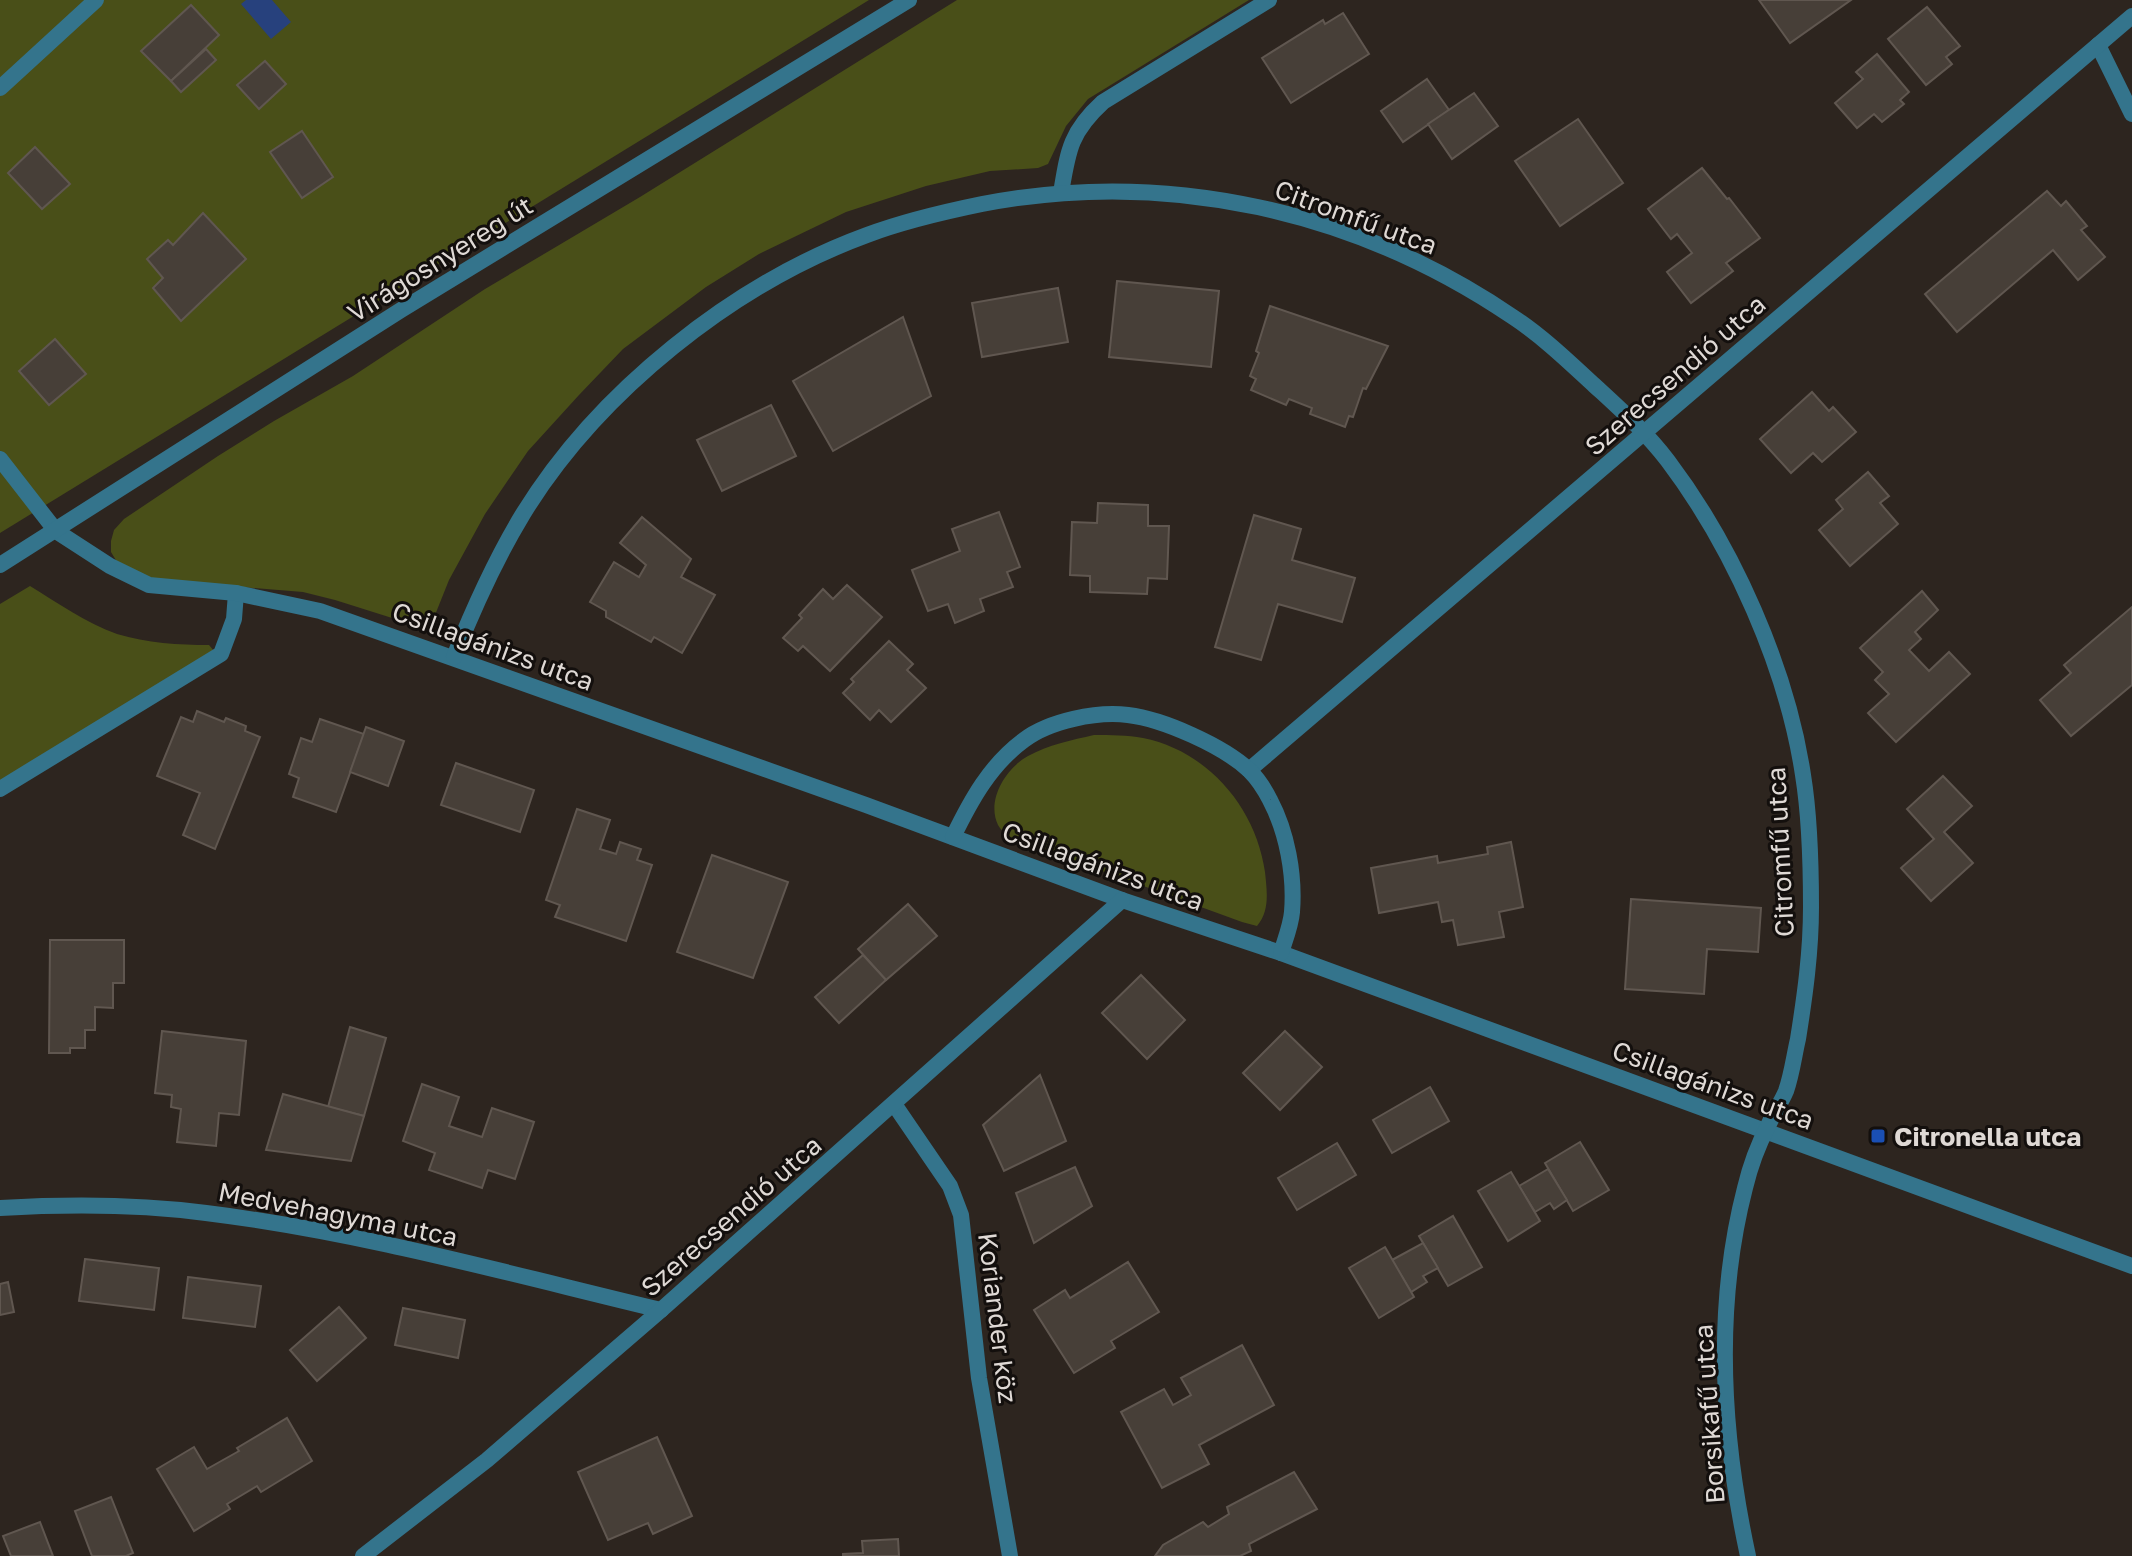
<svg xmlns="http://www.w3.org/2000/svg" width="2132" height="1556" viewBox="0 0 2132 1556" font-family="'Golos Text',sans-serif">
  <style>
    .green { fill: #494f18 }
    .water { fill: #27417d }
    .building { fill: #473f38; stroke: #605750; stroke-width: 2 }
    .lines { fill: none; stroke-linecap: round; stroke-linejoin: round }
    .lane { stroke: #34748c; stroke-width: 16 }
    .street { stroke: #34748c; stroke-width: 16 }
    .transit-dot { fill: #1a4fb4; stroke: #130f0d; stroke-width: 3 }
    .labels { text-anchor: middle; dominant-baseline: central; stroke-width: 6; stroke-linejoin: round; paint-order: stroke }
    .street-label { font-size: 26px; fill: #dfd9d5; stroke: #130f0d }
    .poi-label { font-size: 26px; font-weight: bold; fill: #dfd9d5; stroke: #130f0d; text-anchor: start }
  </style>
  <rect width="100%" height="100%" fill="#2d251f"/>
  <!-- green -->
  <g class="green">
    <polygon points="0,0 869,0 0,533"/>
    <polygon points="957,0 1249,0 1088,99 1066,126 1048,164 1038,168 990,171 926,186 846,212 759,254 706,287 623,349 579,395 528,451 485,514 449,580 431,625 427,629 335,600 303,592 154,580 117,562 111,552 111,541 114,530 124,519 218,456 274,421 353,376 485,289 640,197"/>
    <path d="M30 586C58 603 86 623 117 634 147 643 179 645 209 645L214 651 0 785V604Z"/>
    <path d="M1094 735C1111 735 1127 735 1143 738 1208 751 1256 808 1265 872 1267 891 1270 911 1257 926L1242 922 1012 838C1007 834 1001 831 998 825 986 800 1006 768 1028 756 1048 745 1072 740 1094 735Z"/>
  </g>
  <!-- water -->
  <polygon class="water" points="246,0 272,0 291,22 271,39 241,4"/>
  <!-- building -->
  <g class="building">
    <polygon points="1759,0 1851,0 1790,43"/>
    <polygon points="191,5 219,35 171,81 141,51"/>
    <polygon points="1927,7 1960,46 1946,57 1952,64 1926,85 1888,39"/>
    <polygon points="1343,13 1369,54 1291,103 1262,58 1323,20 1325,24"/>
    <polygon points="206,49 216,60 181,92 171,81"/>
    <polygon points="1877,54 1909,92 1900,100 1904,104 1882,122 1874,114 1857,128 1835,103 1863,79 1856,72"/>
    <polygon points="265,61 286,84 259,109 237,85"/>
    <polygon points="1427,79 1449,110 1403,142 1381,111"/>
    <polygon points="1474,93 1498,126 1452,159 1428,124"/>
    <polygon points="1578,119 1623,183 1560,226 1515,161"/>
    <polygon points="302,131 333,177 302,198 270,152"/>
    <polygon points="35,147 70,184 42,209 8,173"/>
    <polygon points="1702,168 1727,199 1729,198 1760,238 1726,263 1733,271 1691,303 1667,272 1692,253 1677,234 1671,239 1648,209"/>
    <polygon points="2047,191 2061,206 2066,201 2087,226 2081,230 2105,257 2078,280 2053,250 1957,332 1925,294"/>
    <polygon points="203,213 246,259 181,321 153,288 163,278 147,259 168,240 173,245"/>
    <polygon points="1117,281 1219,291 1211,367 1109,357"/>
    <polygon points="1058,288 1068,342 982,357 972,303"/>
    <polygon points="1270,306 1388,346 1366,389 1363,388 1353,417 1349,416 1345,427 1310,414 1312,408 1289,399 1286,405 1251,390 1256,379 1250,376 1259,353 1256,351"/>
    <polygon points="903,317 931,396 833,451 793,381"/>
    <polygon points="55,339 86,374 49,405 19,371"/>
    <polygon points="1812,392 1829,411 1833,407 1856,432 1822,462 1813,453 1791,473 1760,439"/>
    <polygon points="771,405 796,456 722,491 697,440"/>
    <polygon points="1868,472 1889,496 1880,503 1898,524 1850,566 1819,530 1843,509 1836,500"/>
    <polygon points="1098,503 1148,505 1148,526 1169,526 1167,579 1148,578 1147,594 1090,592 1090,576 1070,575 1072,522 1097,523"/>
    <polygon points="999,512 1020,567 1007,572 1013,587 980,599 984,611 955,623 948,604 928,611 912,570 960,551 952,529"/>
    <polygon points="1254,515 1301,529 1292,560 1355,578 1342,622 1278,604 1261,660 1215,647"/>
    <polygon points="642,517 691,559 681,577 715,595 682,653 654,637 651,642 606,617 606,611 590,602 614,562 639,577 646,565 620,543"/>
    <polygon points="847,585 882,617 830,671 803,646 798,651 783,638 802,618 799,615 823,589 833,599"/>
    <polygon points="1922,591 1938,610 1915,632 1921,639 1909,650 1929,671 1949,652 1970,674 1896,742 1868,713 1889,694 1875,680 1883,672 1860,648"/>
    <polygon points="2132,607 2132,685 2071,736 2040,700 2071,673 2064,665"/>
    <polygon points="889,641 913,664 907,670 926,688 891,722 879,710 870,720 843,693 854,682 851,679"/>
    <polygon points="197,711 224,722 226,718 246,726 245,731 260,737 215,849 183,835 200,793 157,776 181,717 193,722"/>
    <polygon points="320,719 364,734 336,812 293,797 299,778 289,774 301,738 312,742"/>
    <polygon points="366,727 404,741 388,786 350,772"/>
    <polygon points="456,763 534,790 520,832 441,805"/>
    <polygon points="1943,776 1972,806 1944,832 1973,863 1931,901 1901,868 1934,839 1907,809"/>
    <polygon points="577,809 610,820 600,849 616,854 620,842 641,849 637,860 652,865 626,941 555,917 560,905 546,900"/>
    <polygon points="1511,842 1523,907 1499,912 1504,937 1458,945 1453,920 1442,922 1438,902 1379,913 1371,868 1437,856 1438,863 1488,854 1487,847"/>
    <polygon points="712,855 788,882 753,978 677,952"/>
    <polygon points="1631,899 1761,908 1758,952 1707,949 1704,994 1625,989"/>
    <polygon points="908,904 937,936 886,980 858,949"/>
    <polygon points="50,940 124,940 124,983 113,983 113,1008 95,1007 95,1030 85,1030 85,1048 70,1048 70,1053 49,1053"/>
    <polygon points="863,955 886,980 839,1023 815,997"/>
    <polygon points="1141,975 1185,1020 1147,1059 1102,1013"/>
    <polygon points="350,1027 386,1038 364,1116 328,1107"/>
    <polygon points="162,1031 246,1041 239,1115 219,1113 216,1146 177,1142 181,1109 171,1107 172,1095 155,1093"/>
    <polygon points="1285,1031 1322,1067 1280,1110 1243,1073"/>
    <polygon points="1040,1075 1066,1141 1004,1171 983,1125"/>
    <polygon points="422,1084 459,1097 449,1126 482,1137 492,1108 534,1122 515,1179 488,1170 482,1188 429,1170 435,1153 403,1141"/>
    <polygon points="1430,1087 1449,1121 1392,1153 1373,1120"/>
    <polygon points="283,1094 364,1116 351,1161 266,1150"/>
    <polygon points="1580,1142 1609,1190 1573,1211 1545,1163"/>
    <polygon points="1337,1143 1356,1175 1297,1210 1278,1178"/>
    <polygon points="1075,1167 1092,1206 1034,1243 1016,1193"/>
    <polygon points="1548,1169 1567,1200 1554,1209 1550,1203 1535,1212 1519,1186"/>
    <polygon points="1511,1172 1540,1221 1508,1241 1478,1191"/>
    <polygon points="1453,1216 1482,1267 1448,1286 1419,1236"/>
    <polygon points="1423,1243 1438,1268 1423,1276 1427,1282 1411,1292 1392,1260"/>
    <polygon points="1385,1247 1414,1297 1379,1318 1349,1268"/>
    <polygon points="85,1259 159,1268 154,1310 79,1301"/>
    <polygon points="1128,1262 1159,1312 1111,1341 1115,1348 1074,1373 1034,1310 1065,1290 1070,1298"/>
    <polygon points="188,1277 261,1286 255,1327 183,1318"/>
    <polygon points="8,1282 14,1312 0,1315 0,1284"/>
    <polygon points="339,1307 366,1338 317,1381 290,1350"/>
    <polygon points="403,1308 465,1320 458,1358 395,1345"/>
    <polygon points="1242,1345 1274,1405 1199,1445 1209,1464 1162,1488 1121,1412 1164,1389 1173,1405 1191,1395 1181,1378"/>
    <polygon points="287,1418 312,1461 261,1492 257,1486 227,1504 230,1509 194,1531 157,1469 194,1447 207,1469 239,1451 237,1448"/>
    <polygon points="657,1437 692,1516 653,1534 648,1523 608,1540 578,1472"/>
    <polygon points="1294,1472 1317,1509 1249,1544 1251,1551 1240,1556 1155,1556 1163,1545 1203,1522 1208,1527 1229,1514 1227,1507"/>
    <polygon points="111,1497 133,1553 126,1556 92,1556 75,1511"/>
    <polygon points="40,1522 53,1556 11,1556 3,1536"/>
    <polygon points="898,1539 899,1556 843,1556 843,1554 863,1553 862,1541"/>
  </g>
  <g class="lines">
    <!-- lane -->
    <polyline class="lane" points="0,789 221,654 234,619 236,593"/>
    <!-- street -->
    <g class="street">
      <polyline points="2098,45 2132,114"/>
      <polyline points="0,88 96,0"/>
      <path d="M1061 193C1068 151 1070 132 1103 102L1269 0"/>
      <polyline points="0,459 56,531 110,566 149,585 236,593 320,611 866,805 1122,900 1281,953 2132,1266"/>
      <polyline points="0,565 401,310 909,0"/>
      <path d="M454 657C474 607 495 560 523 514 598 392 733 284 867 235 904 221 943 212 982 204 1168 168 1357 211 1513 317 1542 336 1568 361 1594 385 1620 409 1646 432 1668 461 1733 547 1787 668 1803 775 1810 818 1811 863 1811 907 1811 952 1805 995 1798 1039 1794 1056 1792 1074 1786 1091 1781 1103 1773 1114 1768 1126 1758 1145 1750 1167 1745 1188 1714 1308 1722 1436 1748 1556"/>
      <polyline points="1249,770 2132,16"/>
      <path d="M953 837C971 800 990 765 1024 740 1049 721 1097 711 1128 715 1163 719 1223 746 1249 770 1256 777 1265 790 1270 800 1287 832 1295 875 1292 912 1291 925 1285 940 1281 953"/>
      <polyline points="894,1104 950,1186 961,1215 979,1378 1010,1556"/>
      <path d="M0 1208C68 1204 138 1204 206 1213 360 1232 510 1274 661 1310"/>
      <polyline points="363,1556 487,1460 661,1310 1122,900"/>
    </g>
  </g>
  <!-- markers -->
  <rect class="transit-dot" x="1870" y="1128" width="16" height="16" rx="4"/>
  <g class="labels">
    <!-- street labels -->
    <g class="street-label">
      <text transform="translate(1356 217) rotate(20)">Citromfű utca</text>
      <text transform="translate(440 259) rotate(-32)">Virágosnyereg út</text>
      <text transform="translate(1675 375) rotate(-41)">Szerecsendió utca</text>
      <text transform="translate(493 646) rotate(20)">Csillagánizs utca</text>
      <text transform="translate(1780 852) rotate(-93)">Citromfű utca</text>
      <text transform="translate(1103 866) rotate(20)">Csillagánizs utca</text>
      <text transform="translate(1713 1085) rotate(20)">Csillagánizs utca</text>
      <text transform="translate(338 1214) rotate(11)">Medvehagyma utca</text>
      <text transform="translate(731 1216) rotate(-41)">Szerecsendió utca</text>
      <text transform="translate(998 1318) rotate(83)">Koriander köz</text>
      <text transform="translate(1709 1414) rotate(-94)">Borsikafű utca</text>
    </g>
    <!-- poi labels -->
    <g class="poi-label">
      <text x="1894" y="1136">Citronella utca</text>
    </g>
  </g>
</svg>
